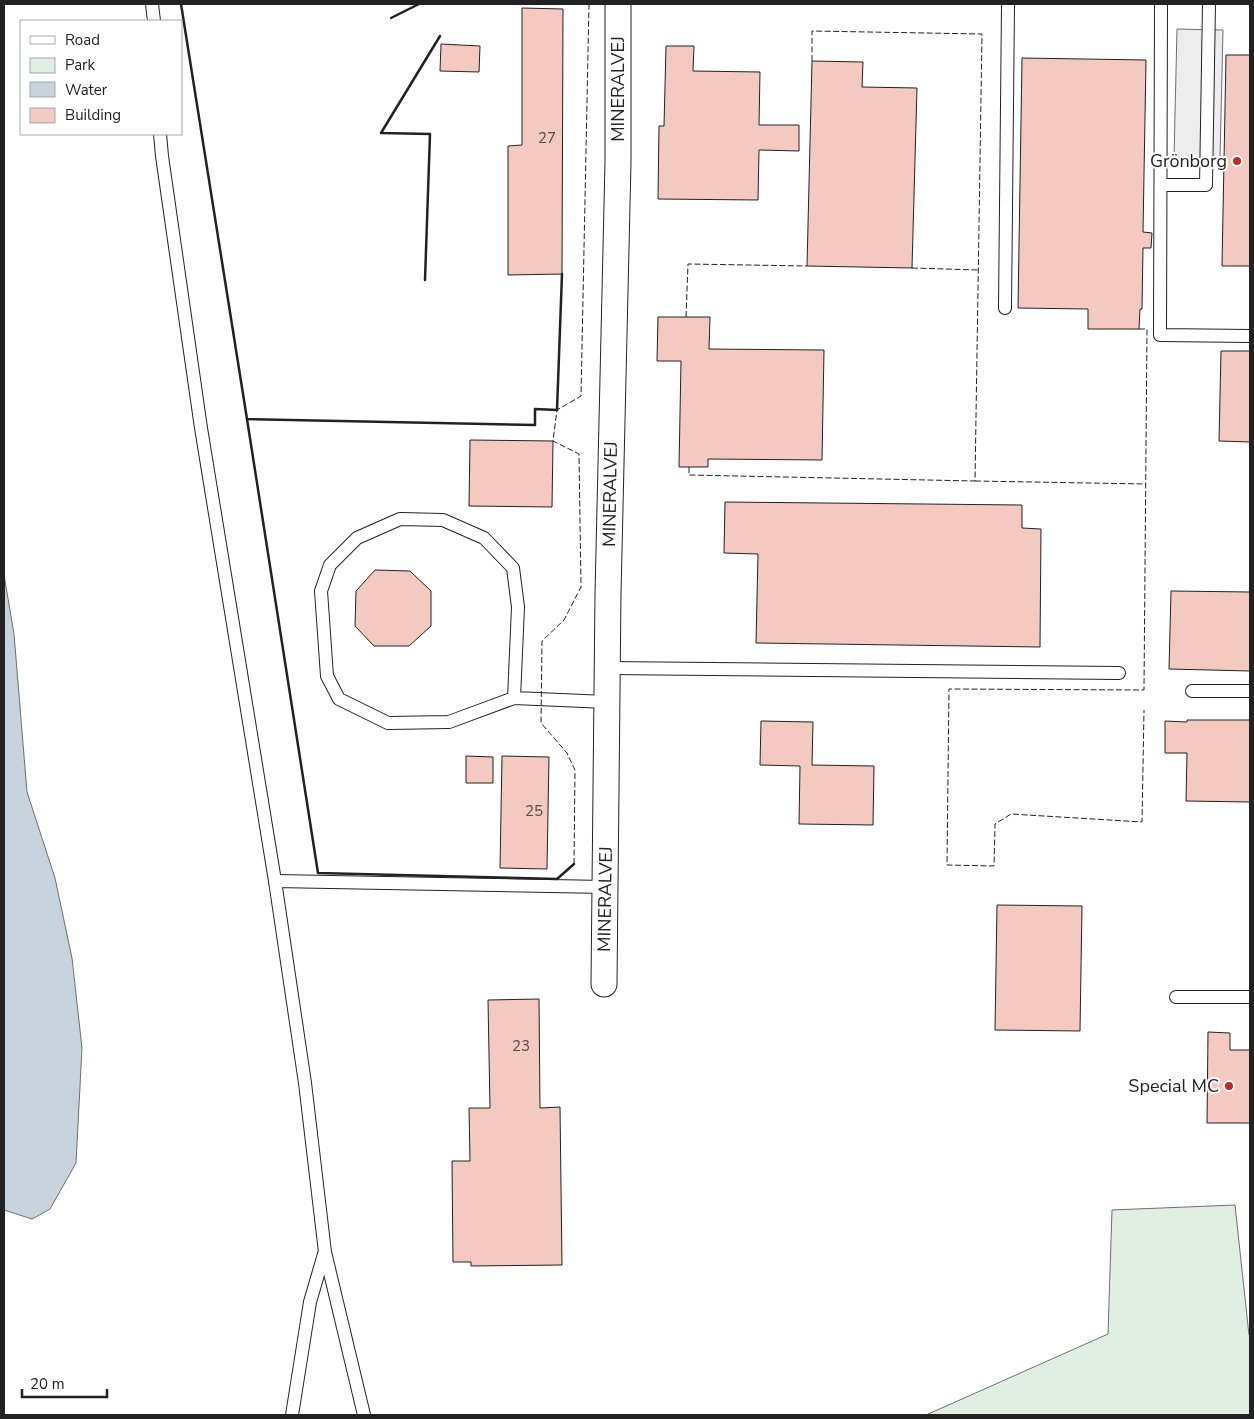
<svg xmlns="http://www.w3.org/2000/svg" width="1254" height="1419" viewBox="0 0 1254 1419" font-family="'Nunito Sans',sans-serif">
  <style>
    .green { fill: #e0efe3; stroke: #6f6f6f }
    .parking { fill: #ededed; stroke: #6f6f6f }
    .water { fill: #c7d3dd; stroke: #6f6f6f }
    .building { fill: #f3c9c0; stroke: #222 }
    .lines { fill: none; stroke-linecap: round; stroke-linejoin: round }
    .service-casing { stroke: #222; stroke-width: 14 }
    .minor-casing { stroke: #222; stroke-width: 27 }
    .service { stroke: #fff; stroke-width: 12 }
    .minor { stroke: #fff; stroke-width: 25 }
    .fence { stroke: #222; stroke-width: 1; stroke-dasharray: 6 2.5; stroke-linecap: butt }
    .wall { stroke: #222; stroke-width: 2.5 }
    .poi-dot { fill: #c62828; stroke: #fff; stroke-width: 2 }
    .labels { text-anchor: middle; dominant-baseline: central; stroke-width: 4; stroke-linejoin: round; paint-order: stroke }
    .number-label { font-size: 15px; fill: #564c4a }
    .street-label { font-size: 18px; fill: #222; stroke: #fff }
    .poi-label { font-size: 18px; fill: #222; stroke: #fff; text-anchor: end }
  </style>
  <rect width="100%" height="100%" fill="#fff"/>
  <!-- green -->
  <polygon class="green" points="1235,1205 1249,1335 1250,1336 1250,1415 926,1415 1108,1334 1112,1210"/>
  <!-- parking -->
  <polygon class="parking" points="1177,29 1223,30 1220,158 1174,157"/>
  <!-- water -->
  <polygon class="water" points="4,575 14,634 27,792 55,878 72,958 82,1048 76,1163 50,1209 32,1219 4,1210"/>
  <!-- building -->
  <g class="building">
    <polygon points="522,8 563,9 562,274 508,275 508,146 522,145"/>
    <polygon points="441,44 480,46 479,72 440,71"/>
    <polygon points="666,46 694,46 693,71 760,72 759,125 799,125 799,151 759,150 758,200 658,199 659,126 664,126"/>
    <polygon points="1226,55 1250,55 1250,266 1222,266"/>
    <polygon points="1022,58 1146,60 1143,232 1152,233 1151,248 1143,248 1142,309 1140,309 1139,329 1088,329 1088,309 1018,308"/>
    <polygon points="812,61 863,62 862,87 917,88 912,268 807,266"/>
    <polygon points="658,317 710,317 709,349 824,350 822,460 708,459 708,467 679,467 681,361 657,361"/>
    <polygon points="1221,351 1250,351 1250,442 1219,441"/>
    <polygon points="470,440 553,441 552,507 469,506"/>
    <polygon points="725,502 1022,505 1022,528 1041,529 1040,647 756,643 758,554 724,553"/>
    <polygon points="375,570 410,571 431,591 431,626 409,646 374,646 355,626 356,591"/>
    <polygon points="1171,591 1250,592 1250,671 1169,669"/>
    <polygon points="1187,720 1250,720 1250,802 1186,801 1187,753 1165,753 1165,721 1187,722"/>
    <polygon points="761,721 813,722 812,765 874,766 873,825 799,824 800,766 760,765"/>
    <polygon points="466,756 493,757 493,783 466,783"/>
    <polygon points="502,756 549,757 547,869 500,868"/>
    <polygon points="997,905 1082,906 1080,1031 995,1030"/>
    <polygon points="539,999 540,1108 560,1107 562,1265 471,1266 471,1262 453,1262 452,1161 470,1161 469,1108 490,1108 488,1000"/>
    <polygon points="1208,1032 1230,1033 1230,1050 1250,1050 1250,1123 1207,1123"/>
  </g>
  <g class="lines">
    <defs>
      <g id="service">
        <polyline points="152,4 154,21"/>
        <polyline points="1161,4 1160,335 1250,336"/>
        <polyline points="160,134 162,156 201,428 275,881"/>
        <polyline points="1161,185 1206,185 1209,4"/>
        <polyline points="1005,308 1008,4"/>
        <polyline points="607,668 1119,673"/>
        <polyline points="1192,691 1250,691"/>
        <polyline points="514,698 518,607 513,568 484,538 443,520 400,519 357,538 330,565 321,591 327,676 339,699 388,723 449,722 514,698 607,702"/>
        <polyline points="1176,997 1250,997"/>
        <polyline points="292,1415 310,1302 324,1254"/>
        <polyline points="364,1415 325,1252 305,1083 275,881 606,887"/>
      </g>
      <polyline id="minor" points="604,984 608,594 618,162 618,4"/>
    </defs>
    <!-- service casing -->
    <use href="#service" class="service-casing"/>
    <!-- minor casing -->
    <use href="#minor" class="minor-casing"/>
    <!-- service -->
    <use href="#service" class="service"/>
    <!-- minor -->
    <use href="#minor" class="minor"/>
    <!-- fence -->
    <g class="fence">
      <polyline points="912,268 978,270"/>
      <polyline points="686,317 688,264 807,266"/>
      <polyline points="1139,329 1147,329 1144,690 949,689 947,865 994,866 995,824 1011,814 1142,822 1144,710"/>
      <polyline points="689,467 689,475 975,481 982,34 812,31 812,61"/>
      <polyline points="975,481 1146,484"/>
      <polyline points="574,864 575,770 567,753 541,723 542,641 564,620 581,587 579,454 553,441 557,410 581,396 589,4"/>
    </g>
    <!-- wall -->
    <g class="wall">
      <polyline points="181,4 247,419 535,425 535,409 557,410 562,274"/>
      <polyline points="391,18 419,4"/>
      <polyline points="425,280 430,134 381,133 440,36"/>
      <polyline points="247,419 318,873 557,879 574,864"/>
    </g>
  </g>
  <!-- markers -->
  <g class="poi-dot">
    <circle cx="1237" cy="161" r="5"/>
    <circle cx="1229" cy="1086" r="5"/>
  </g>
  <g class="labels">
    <!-- number labels -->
    <g class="number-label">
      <text x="547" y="138">27</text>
      <text x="534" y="811">25</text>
      <text x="521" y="1046">23</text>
    </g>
    <!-- street labels -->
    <g class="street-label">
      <text transform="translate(618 89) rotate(-90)">MINERALVEJ</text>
      <text transform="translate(610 494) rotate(-89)">MINERALVEJ</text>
      <text transform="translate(605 899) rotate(-89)">MINERALVEJ</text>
    </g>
    <!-- poi labels -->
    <g class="poi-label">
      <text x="1227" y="161">Grönborg</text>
      <text x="1219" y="1086">Special MC</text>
    </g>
  </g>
  <!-- border -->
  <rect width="1254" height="1419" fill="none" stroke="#222222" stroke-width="10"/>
  <!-- legend -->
  <rect x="20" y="20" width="162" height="115" fill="#ffffff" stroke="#a7a7a7"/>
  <rect x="30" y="36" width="25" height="8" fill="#ffffff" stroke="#a7a7a7"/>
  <text x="65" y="45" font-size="15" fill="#222222">Road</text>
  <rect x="30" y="58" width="25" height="15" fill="#e0efe3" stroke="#a7a7a7"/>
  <text x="65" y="70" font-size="15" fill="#222222">Park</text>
  <rect x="30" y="82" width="25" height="15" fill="#c7d3dd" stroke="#a7a7a7"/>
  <text x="65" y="95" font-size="15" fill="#222222">Water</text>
  <rect x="30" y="108" width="25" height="15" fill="#f3c9c0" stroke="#a7a7a7"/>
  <text x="65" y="120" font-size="15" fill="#222222">Building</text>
  <!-- scale -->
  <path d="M22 1389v8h85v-8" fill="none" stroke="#222222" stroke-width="2.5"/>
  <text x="30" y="1389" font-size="15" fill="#222222" stroke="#ffffff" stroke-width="4" paint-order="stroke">20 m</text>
</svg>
